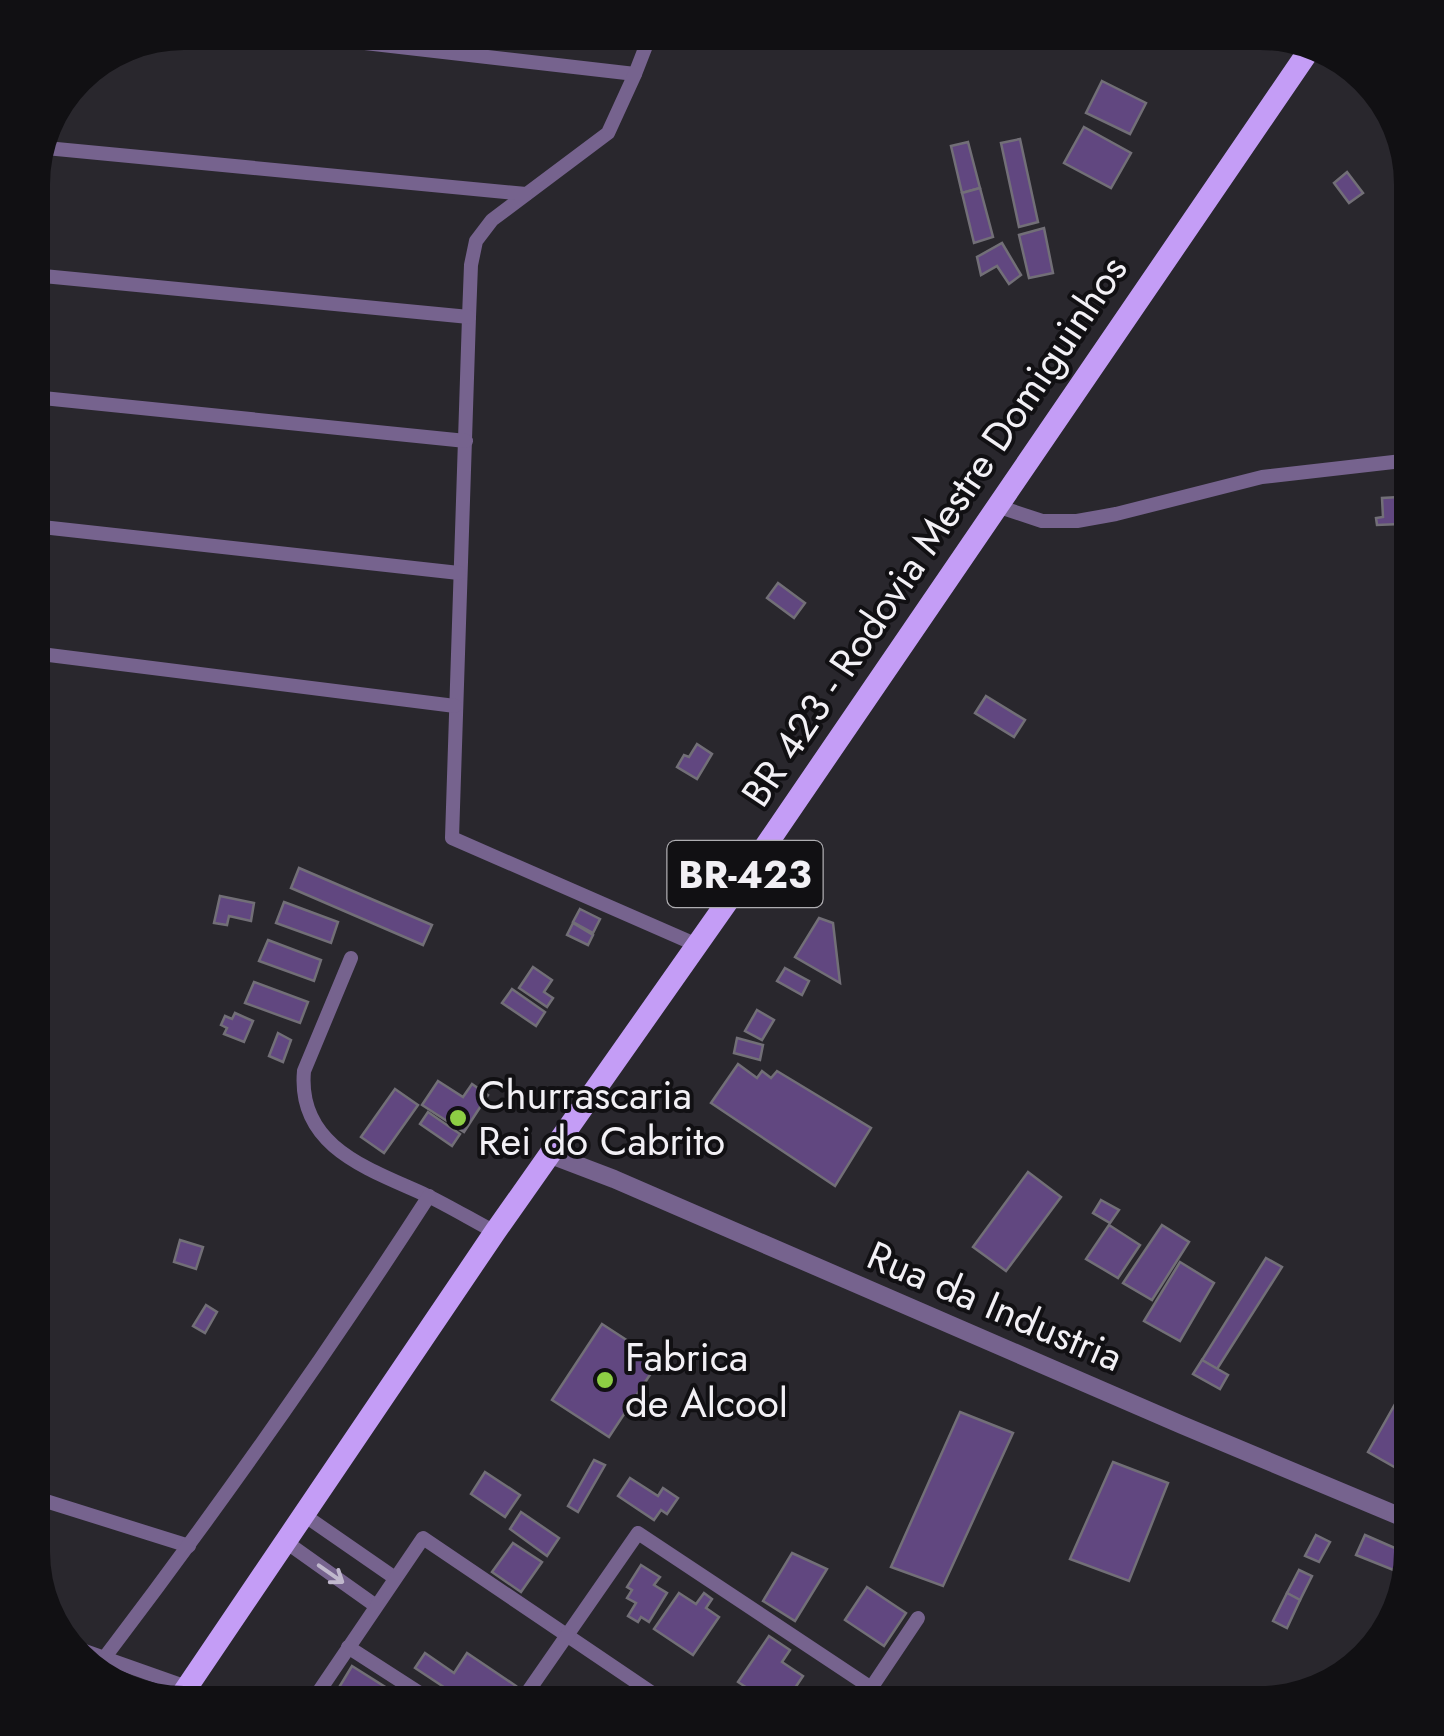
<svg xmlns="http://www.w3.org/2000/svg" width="1444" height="1736" viewBox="0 0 1444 1736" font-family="Jost,sans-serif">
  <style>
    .building { fill: #614780; stroke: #726f77; stroke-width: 2.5 }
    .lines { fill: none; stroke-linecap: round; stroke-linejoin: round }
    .minor { stroke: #76638e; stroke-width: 14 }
    .tertiary { stroke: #76638e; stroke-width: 18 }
    .primary { stroke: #c49df6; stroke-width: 22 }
    .oneway { stroke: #c0b8cc }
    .poi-dot { fill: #8dce44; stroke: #111013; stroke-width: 4 }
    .labels { text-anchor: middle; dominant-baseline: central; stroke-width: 8; stroke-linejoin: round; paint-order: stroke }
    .shield { fill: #111013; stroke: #aeadb1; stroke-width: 2.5 }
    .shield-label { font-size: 38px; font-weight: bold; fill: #f2f0f5 }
    .street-label { font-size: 40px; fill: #f2f0f5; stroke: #111013 }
    .poi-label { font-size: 40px; fill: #f2f0f5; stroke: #111013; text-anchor: start }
  </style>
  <rect width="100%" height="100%" fill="#29272d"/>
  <!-- building -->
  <g class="building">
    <polygon points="1102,81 1146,103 1130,134 1086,113"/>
    <polygon points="1084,127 1131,153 1111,188 1064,163"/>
    <polygon points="1020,139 1038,222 1019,227 1001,143"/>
    <polygon points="968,142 980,188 962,193 951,146"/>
    <polygon points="1347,172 1363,193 1349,203 1334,183"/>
    <polygon points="980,188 993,237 974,243 962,193"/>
    <polygon points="1044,228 1053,273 1029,278 1019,235"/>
    <polygon points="1002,243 1021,275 1009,284 997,266 981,275 977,257"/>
    <polygon points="1399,497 1400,524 1377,525 1376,518 1383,517 1382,498"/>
    <polygon points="778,583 805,603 794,618 767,598"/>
    <polygon points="986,696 1025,720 1014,737 975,713"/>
    <polygon points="697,744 712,754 697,779 677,767 684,755 689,757"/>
    <polygon points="299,868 432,925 423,945 291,888"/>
    <polygon points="220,896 254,903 251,921 229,916 227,925 214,923"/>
    <polygon points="284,902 338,922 331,943 276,923"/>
    <polygon points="580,909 600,919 593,933 573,922"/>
    <polygon points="819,918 833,923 840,983 795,957"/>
    <polygon points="573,923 593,935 588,945 567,935"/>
    <polygon points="268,940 321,960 314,981 259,961"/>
    <polygon points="533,967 552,980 544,992 553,998 547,1007 519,988"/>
    <polygon points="785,968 809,981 802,995 777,981"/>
    <polygon points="254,982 308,1002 300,1023 245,1003"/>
    <polygon points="512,989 545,1012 536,1026 502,1003"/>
    <polygon points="757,1010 774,1020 762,1040 745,1031"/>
    <polygon points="235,1013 253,1021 244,1042 224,1034 227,1028 221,1025 225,1016 232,1019"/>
    <polygon points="278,1033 291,1040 283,1062 269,1056"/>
    <polygon points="737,1038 763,1045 760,1060 734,1053"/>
    <polygon points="738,1064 757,1078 762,1071 771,1078 777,1071 871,1128 835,1186 711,1103"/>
    <polygon points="438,1081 463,1097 472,1084 488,1095 464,1132 422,1105"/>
    <polygon points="395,1089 418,1105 384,1153 361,1137"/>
    <polygon points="428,1112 460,1134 452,1146 420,1124"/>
    <polygon points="1028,1172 1061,1197 1006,1271 973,1247"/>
    <polygon points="1101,1200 1119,1210 1110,1223 1093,1213"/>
    <polygon points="1109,1225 1140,1245 1118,1278 1086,1259"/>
    <polygon points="1162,1225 1189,1242 1152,1300 1123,1283"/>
    <polygon points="180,1240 203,1247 196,1269 174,1262"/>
    <polygon points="1266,1258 1282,1267 1217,1369 1202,1360"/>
    <polygon points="1180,1262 1214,1283 1180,1341 1144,1321"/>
    <polygon points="206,1305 217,1312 205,1333 193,1326"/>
    <polygon points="602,1324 659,1361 609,1437 552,1400"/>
    <polygon points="1202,1360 1228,1375 1220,1389 1193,1374"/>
    <polygon points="1407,1383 1411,1385 1411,1445 1398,1469 1368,1452"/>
    <polygon points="960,1412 1013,1433 943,1586 891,1567"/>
    <polygon points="594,1460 605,1465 578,1512 568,1506"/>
    <polygon points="1113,1462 1168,1483 1129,1581 1070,1559"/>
    <polygon points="485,1472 520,1495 505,1517 471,1494"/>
    <polygon points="630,1478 658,1496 663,1488 678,1498 667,1514 661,1510 654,1520 618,1496"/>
    <polygon points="521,1512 559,1538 547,1556 510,1529"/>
    <polygon points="1316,1535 1330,1542 1319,1562 1305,1556"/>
    <polygon points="1365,1535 1411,1555 1406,1575 1356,1555"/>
    <polygon points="513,1543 542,1562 521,1592 492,1572"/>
    <polygon points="792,1553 827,1569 795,1621 763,1601"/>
    <polygon points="641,1565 660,1577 654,1585 667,1593 649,1622 641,1617 638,1622 628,1616 636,1603 627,1598 632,1590 627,1587"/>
    <polygon points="1299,1570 1312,1576 1300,1600 1287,1593"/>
    <polygon points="867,1587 906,1613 884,1646 845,1620"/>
    <polygon points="679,1593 696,1604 704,1593 712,1599 706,1608 719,1617 693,1655 654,1629"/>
    <polygon points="1287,1593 1300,1600 1287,1628 1273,1621"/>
    <polygon points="769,1636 790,1650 782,1662 803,1676 785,1703 770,1703 738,1682"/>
    <polygon points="425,1653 454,1673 467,1653 516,1686 504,1703 468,1703 415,1668"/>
    <polygon points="352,1666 390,1690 382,1703 322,1703 329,1693 342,1701 347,1694 338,1689"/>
  </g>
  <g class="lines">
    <!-- minor -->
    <g class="minor">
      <polyline points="278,33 635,74"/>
      <polyline points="651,33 635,74 608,133 492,220 476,241 471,265 469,317 452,838 697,945"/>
      <polyline points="46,148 526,194"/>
      <polyline points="33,275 469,317"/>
      <polyline points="33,397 466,441"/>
      <polyline points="997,506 1042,521 1077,521 1116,514 1262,477 1411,460"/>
      <polyline points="33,526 459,573"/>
      <polyline points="33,653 455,706"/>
      <path d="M351 958 304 1071C297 1147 369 1169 426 1195 449 1206 472 1220 495 1232"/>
      <polyline points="33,1497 189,1546"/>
      <polyline points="304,1515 395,1578"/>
      <polyline points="286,1542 376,1606"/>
      <polyline points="68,1645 187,1687"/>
      <polyline points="348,1647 435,1703"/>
      <path d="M105 1657C219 1507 327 1354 429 1196"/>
      <polyline points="311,1703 423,1538 667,1703"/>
      <polyline points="520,1703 638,1533 894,1703"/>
      <polyline points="861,1703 918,1618"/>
    </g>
    <!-- tertiary -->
    <polyline class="tertiary" points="551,1155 614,1179 1182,1425 1411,1521"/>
    <!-- primary -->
    <polyline class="primary" points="177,1702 495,1232 730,898 1312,46"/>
  </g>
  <!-- one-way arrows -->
  <defs><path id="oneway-shaft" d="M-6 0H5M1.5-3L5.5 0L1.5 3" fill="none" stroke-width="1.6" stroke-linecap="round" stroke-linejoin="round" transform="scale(2.5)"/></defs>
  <use class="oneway" href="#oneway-shaft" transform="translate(331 1574) rotate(35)"/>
  <!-- markers -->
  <g class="poi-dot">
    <circle cx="458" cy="1118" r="10"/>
    <circle cx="605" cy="1380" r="10"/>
  </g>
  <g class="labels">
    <!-- shield labels -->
    <rect class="shield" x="667.5" y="841" width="155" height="66" rx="8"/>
    <g class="shield-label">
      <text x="745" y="874">BR-423</text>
    </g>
    <!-- street labels -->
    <g class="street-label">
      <text transform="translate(934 531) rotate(-56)">BR 423 - Rodovia Mestre Domiguinhos</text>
      <text transform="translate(995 1306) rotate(23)">Rua da Industria</text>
    </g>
    <!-- poi labels -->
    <g class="poi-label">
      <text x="478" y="1095">Churrascaria<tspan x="478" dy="46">Rei do Cabrito</tspan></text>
      <text x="625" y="1357">Fabrica<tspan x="625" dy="46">de Alcool</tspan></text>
    </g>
  </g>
  <!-- crop -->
  <path d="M0 0H1444V1736H0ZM184 50H1260A134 134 0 0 1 1394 184V1552A134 134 0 0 1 1260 1686H184A134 134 0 0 1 50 1552V184A134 134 0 0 1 184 50Z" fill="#111013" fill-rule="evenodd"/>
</svg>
